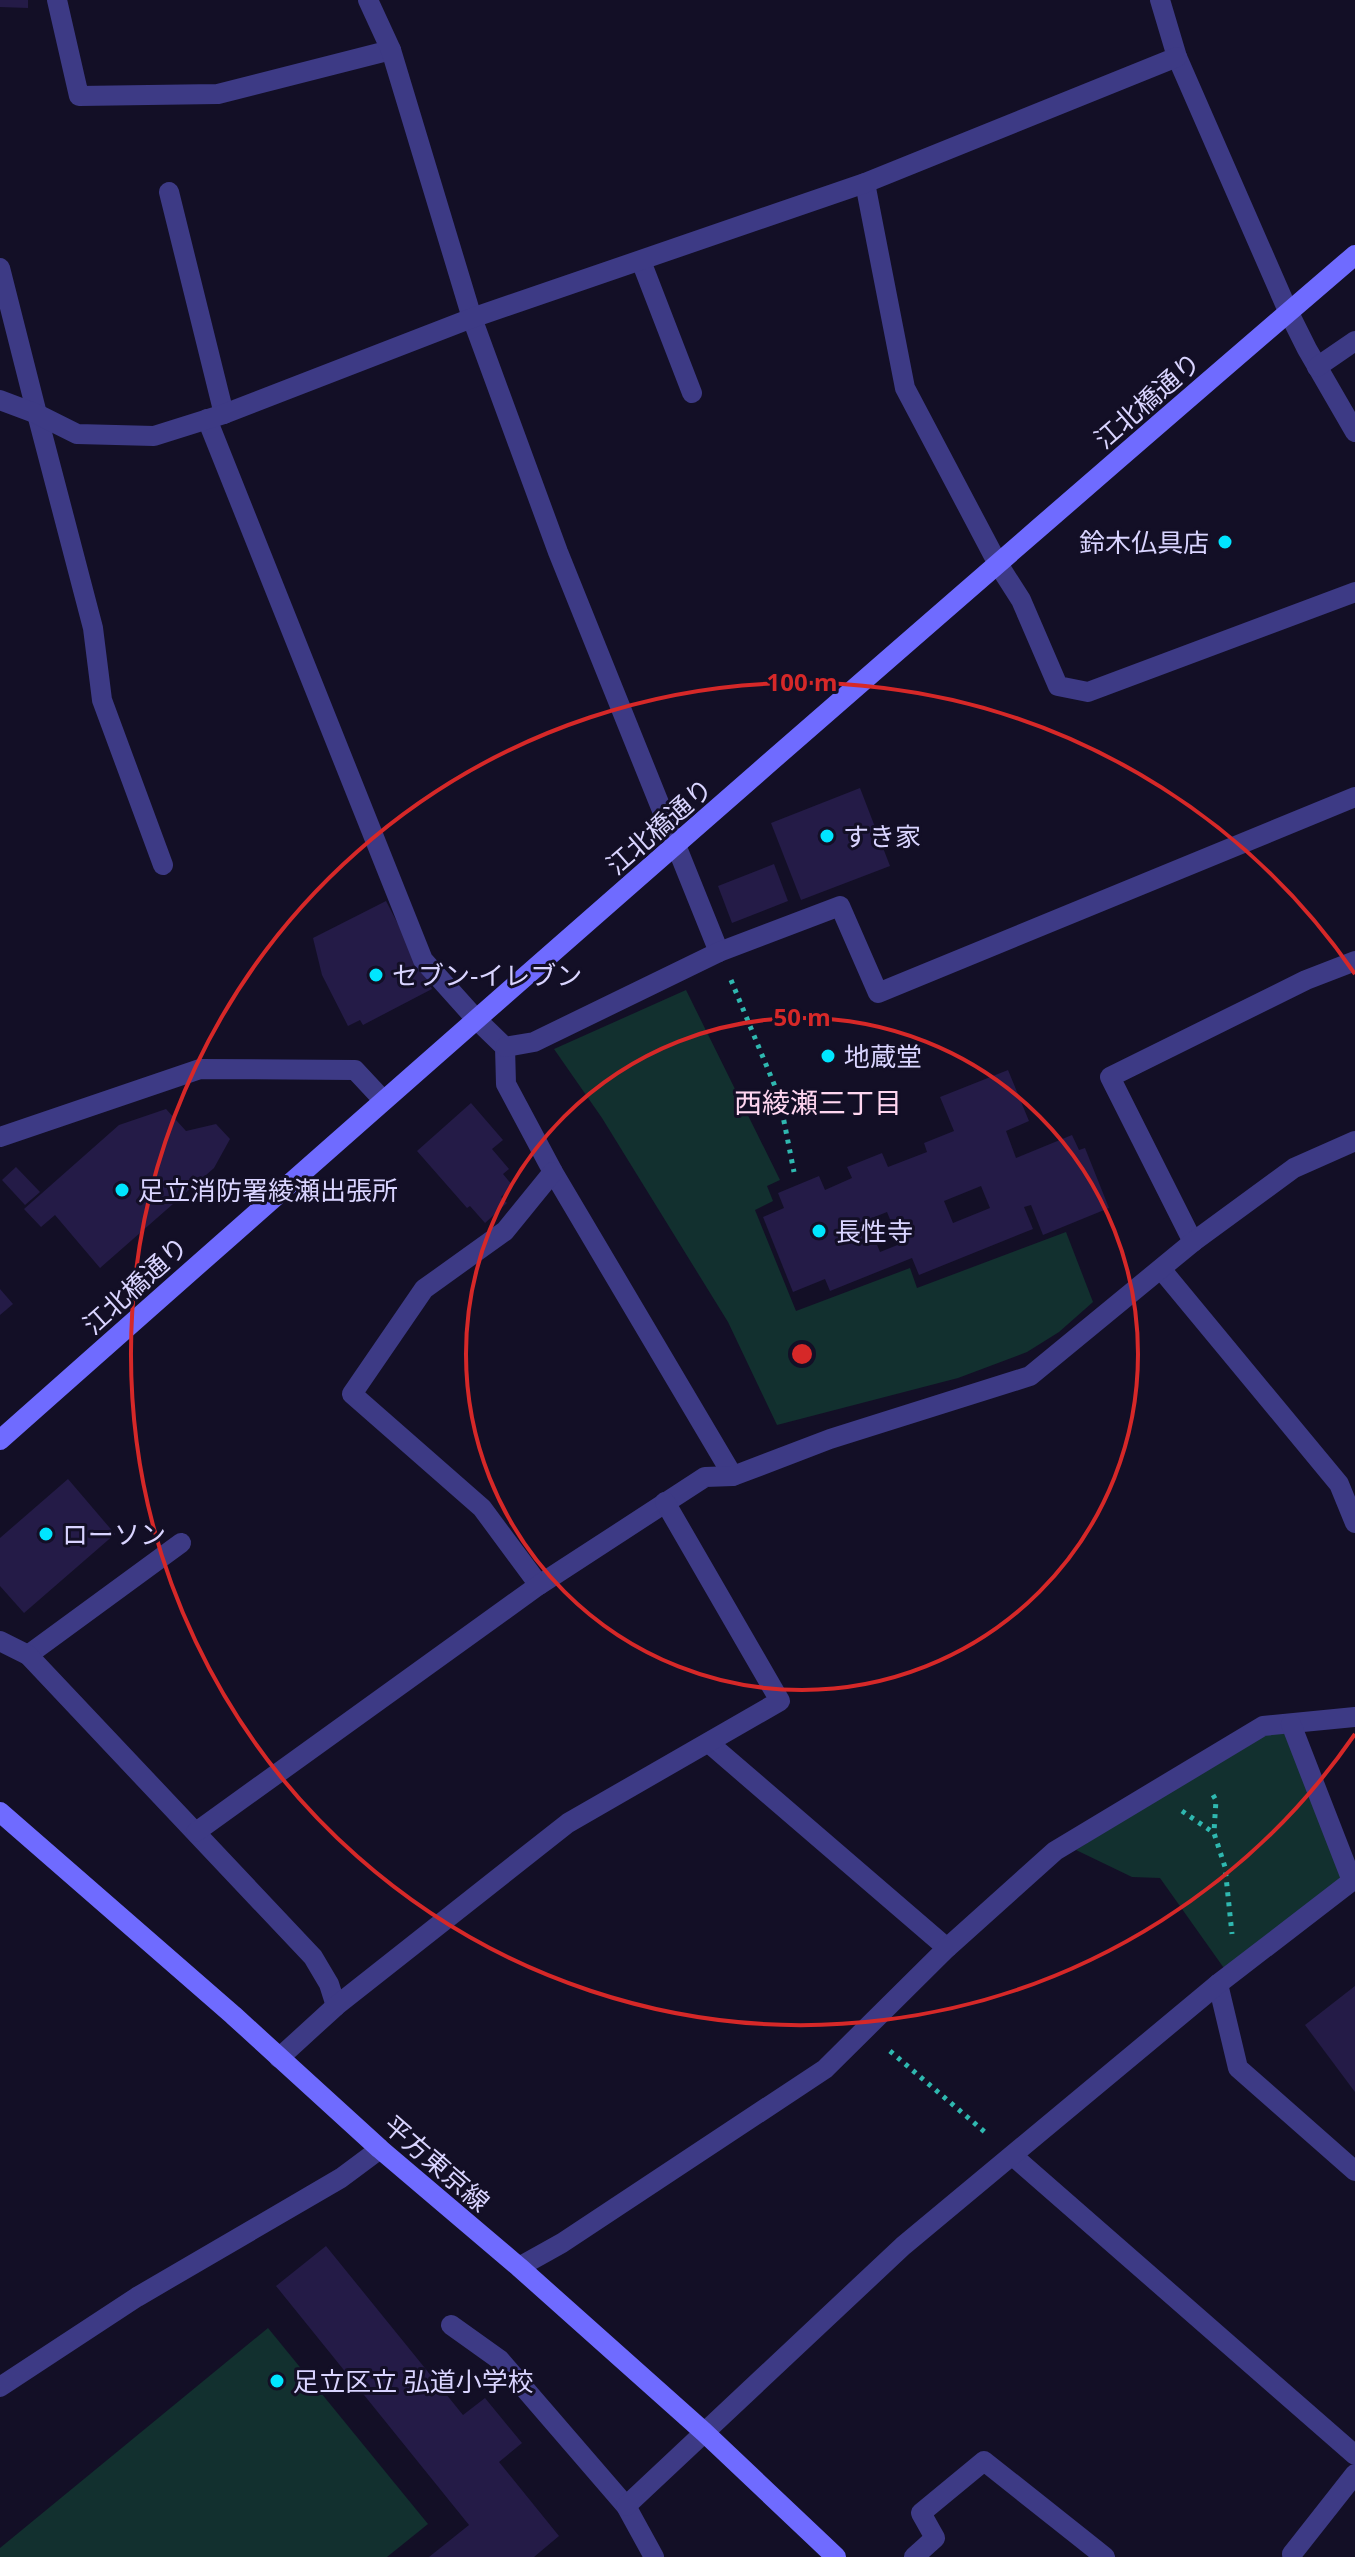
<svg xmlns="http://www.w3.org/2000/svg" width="1355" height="2557" viewBox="0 0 1355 2557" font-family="'Noto Sans','Noto Sans JP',sans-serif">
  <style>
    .green { fill: #12302f }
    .building { fill: #241b47; fill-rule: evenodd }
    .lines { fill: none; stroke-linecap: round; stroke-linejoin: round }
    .path { stroke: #2fb8b0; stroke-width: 5; stroke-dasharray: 4 6; stroke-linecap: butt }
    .lane { stroke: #3d3a85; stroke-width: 20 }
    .street { stroke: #3d3a85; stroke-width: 20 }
    .secondary { stroke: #6f6bff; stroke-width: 20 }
    .ring { fill: none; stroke: #d62828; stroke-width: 4 }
    .poi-dot { fill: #00e5ff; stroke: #130f26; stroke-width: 3 }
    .labels { text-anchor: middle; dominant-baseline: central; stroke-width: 6; stroke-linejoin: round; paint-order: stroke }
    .street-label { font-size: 26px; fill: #d9d4ff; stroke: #130f26 }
    .poi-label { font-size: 26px; fill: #d9d4ff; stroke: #130f26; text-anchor: start }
    .neighbourhood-label { font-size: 28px; fill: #ffd6f0; stroke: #130f26 }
    .centre { fill: #d62828; stroke: #130f26; stroke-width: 4 }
    .ring-label { font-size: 24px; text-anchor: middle; font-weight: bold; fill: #d62828; stroke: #130f26; stroke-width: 6; stroke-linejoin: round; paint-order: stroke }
  </style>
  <rect width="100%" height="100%" fill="#130f26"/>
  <!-- green -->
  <g class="green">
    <polygon points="686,990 780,1180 767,1186 773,1201 755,1210 796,1311 910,1268 917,1288 1066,1232 1093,1302 1059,1332 1027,1352 958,1378 777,1425 728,1322 602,1118 554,1049"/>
    <polygon points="1289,1730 1347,1879 1226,1971 1160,1878 1132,1877 1076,1850 1261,1732"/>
    <polygon points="268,2328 428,2524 387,2557 0,2557 0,2548"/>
  </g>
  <!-- building -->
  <g class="building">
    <polygon points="0,0 28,0 28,8 0,7"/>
    <polygon points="860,788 890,866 801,900 771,823"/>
    <polygon points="774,864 788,901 732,923 718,886"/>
    <polygon points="386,901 432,989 363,1025 360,1020 348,1026 322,975 313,938"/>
    <path d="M1008 1070 1029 1121 1006 1131 1016 1158 1072 1135 1079 1150 1085 1148 1109 1208 1043 1235 1031 1205 1024 1207 1033 1229 919 1275 912 1258 830 1291 825 1279 793 1292 763 1217 784 1208 778 1193 819 1176 825 1190 852 1178 847 1167 882 1153 888 1167 927 1152 924 1143 954 1131 940 1097ZM981 1186 990 1208 953 1223 944 1201ZM887 1212 900 1244 880 1252 867 1220Z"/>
    <polygon points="471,1103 503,1140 492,1149 509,1169 503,1174 513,1186 501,1197 507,1203 485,1223 470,1206 467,1208 417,1151"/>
    <polygon points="166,1109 186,1131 216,1124 230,1139 214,1168 100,1268 55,1215 41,1227 24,1209 119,1125"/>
    <polygon points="16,1167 40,1192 25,1205 2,1180"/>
    <polygon points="0,1289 13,1304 0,1315"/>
    <polygon points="68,1479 115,1534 24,1613 0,1586 0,1538"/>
    <polygon points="1355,1986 1355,2092 1305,2025"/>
    <polygon points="326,2246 463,2415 485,2398 522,2443 499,2462 559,2536 534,2557 429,2557 469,2525 276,2286"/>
  </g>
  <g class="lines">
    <!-- path -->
    <g class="path">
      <polyline points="731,980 779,1096 794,1172"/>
      <polyline points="1213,1795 1216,1800 1214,1832"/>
      <polyline points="1182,1811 1214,1833 1225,1867 1232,1934"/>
      <polyline points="890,2051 986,2133"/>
    </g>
    <!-- lane -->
    <g class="lane">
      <polyline points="865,183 905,388 998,564 1021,600 1058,686 1088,692 1355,592"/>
      <polyline points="169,192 224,414"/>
      <polyline points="641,261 692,393"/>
      <polyline points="37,414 93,628 102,700 163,865"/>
      <polyline points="207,419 423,960 475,1018"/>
      <polyline points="1193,1242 1110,1077 1306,980 1355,961"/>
      <polyline points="28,1655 181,1543"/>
      <polyline points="1292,2554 1355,2474"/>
    </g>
    <!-- street -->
    <g class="street">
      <polyline points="57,0 79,96 218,94 391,50"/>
      <polyline points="368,0 391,50 472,318 558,552 719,952"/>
      <polyline points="1160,0 1177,57 1288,311 1307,349 1355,432"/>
      <polyline points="0,268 37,414"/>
      <polyline points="1317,367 1355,341"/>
      <polyline points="0,400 37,414 77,434 154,436 224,414 472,318 865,183 1177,57"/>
      <polyline points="475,1018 505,1047 506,1084 553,1172 733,1476"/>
      <polyline points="505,1047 534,1042 719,952 840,906 878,993 1355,797"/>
      <polyline points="0,1137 200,1069 355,1070 383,1100"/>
      <polyline points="1161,1269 1339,1484 1355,1523"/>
      <polyline points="539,1585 482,1508 352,1394 424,1289 505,1231 553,1172"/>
      <polyline points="0,1641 28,1655 313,1957 329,1984 336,2006"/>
      <polyline points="710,1744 947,1948"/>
      <polyline points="196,1832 539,1585 705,1477 733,1476 830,1439 1030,1376 1193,1242 1294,1168 1355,1141"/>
      <polyline points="1218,1984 1238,2068 1355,2171"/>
      <polyline points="279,2058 336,2006 568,1823 780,1701 665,1502"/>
      <polyline points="1013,2156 1355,2455"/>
      <polyline points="519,2267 562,2243 825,2069 947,1948 1055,1851 1263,1726 1355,1717"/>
      <polyline points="451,2325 500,2360 626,2506 654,2557"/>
      <polyline points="0,2387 137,2297 341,2178 380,2149"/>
      <polyline points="626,2506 903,2246 1218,1984 1352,1881 1291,1724"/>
      <polyline points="914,2557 935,2538 921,2513 984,2461 1105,2557"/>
    </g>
    <!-- secondary -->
    <g class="secondary">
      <path d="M0 1440C449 1042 900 646 1355 255"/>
      <polyline points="0,1812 233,2015 380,2149 519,2267 704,2432 836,2557"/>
    </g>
  </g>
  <!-- distance rings -->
  <g class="ring">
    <circle cx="802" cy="1354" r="336"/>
    <path d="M1355 1734A671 671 0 1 1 1355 974"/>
  </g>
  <!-- markers -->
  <g class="poi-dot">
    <circle cx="1225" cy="542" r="8"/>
    <circle cx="827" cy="836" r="8"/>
    <circle cx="376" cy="975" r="8"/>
    <circle cx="828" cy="1056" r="8"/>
    <circle cx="122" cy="1190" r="8"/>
    <circle cx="819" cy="1231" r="8"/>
    <circle cx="46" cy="1534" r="8"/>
    <circle cx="277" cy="2381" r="8"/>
  </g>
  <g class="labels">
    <!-- street labels -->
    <g class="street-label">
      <text transform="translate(1147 400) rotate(-41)">江北橋通り</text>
      <text transform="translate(659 826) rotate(-41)">江北橋通り</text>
      <text transform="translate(135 1285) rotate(-42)">江北橋通り</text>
      <text transform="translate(437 2163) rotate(41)">平方東京線</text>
    </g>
    <!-- poi labels -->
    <g class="poi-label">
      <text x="1209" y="542" text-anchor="end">鈴木仏具店</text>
      <text x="843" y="836">すき家</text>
      <text x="392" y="975">セブン-イレブン</text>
      <text x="844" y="1056">地蔵堂</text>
      <text x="138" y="1190">足立消防署綾瀬出張所</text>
      <text x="835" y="1231">長性寺</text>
      <text x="62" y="1534">ローソン</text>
      <text x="293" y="2381">足立区立 弘道小学校</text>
    </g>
    <!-- neighbourhood labels -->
    <g class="neighbourhood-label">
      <text x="818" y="1102">西綾瀬三丁目</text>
    </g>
  </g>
  <circle cx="802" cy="1354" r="12" class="centre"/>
  <g class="ring-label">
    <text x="802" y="691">100 m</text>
    <text x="802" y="1026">50 m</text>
  </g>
</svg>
